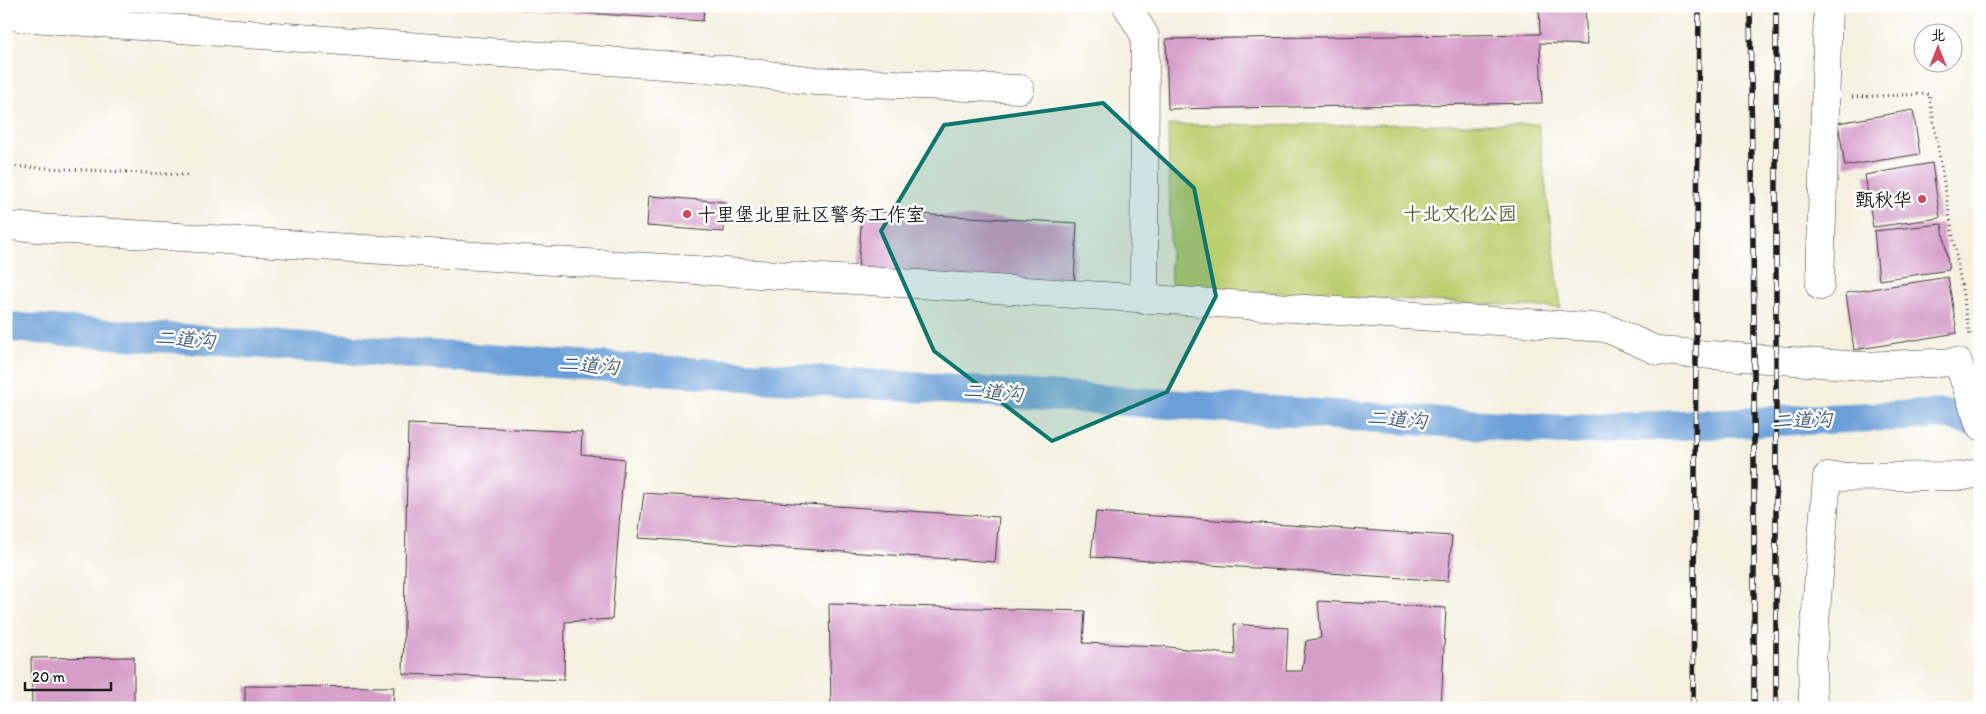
<svg xmlns="http://www.w3.org/2000/svg" width="1986" height="714" viewBox="0 0 1986 714" font-family="Itim,'LXGW WenKai TC',sans-serif">
  <style>
    .green { fill: #bdce70; stroke: #6c7546 }
    .lines { fill: none; stroke-linecap: round; stroke-linejoin: round }
    .canal { stroke: #6a9fd7; stroke-width: 30 }
    .building { fill: #d59ec9 }
    .minor-casing { stroke: #3c3c39; stroke-width: 29 }
    .path { stroke: #3c3c39; stroke-width: 3; stroke-dasharray: 1 4; stroke-linecap: butt }
    .minor { stroke: #fff; stroke-width: 28 }
    .rail-casing { stroke: #1c1c1c; stroke-width: 5.5 }
    .rail { stroke: #fff; stroke-width: 4; stroke-dasharray: 11; stroke-linecap: butt }
    .marked { fill: #0f766e; fill-opacity: 0.2; stroke: #0f766e; stroke-width: 4; stroke-linejoin: round }
    .poi-dot { fill: #d1495b; stroke: #fff; stroke-width: 2 }
    .labels { text-anchor: middle; dominant-baseline: central; stroke-width: 5; stroke-linejoin: round; paint-order: stroke }
    .poi-label { font-size: 19px; fill: #1c1c1c; stroke: #fff; text-anchor: end }
    .park-label { font-size: 19px; fill: #545a39; stroke: #fff }
    .water-label { font-size: 20px; font-style: italic; fill: #435e7a; stroke: #fff }
  </style>
  <rect width="100%" height="100%" fill="#fff"/>
  <filter id="ink" filterUnits="userSpaceOnUse"><feTurbulence type="fractalNoise" baseFrequency=".02" numOctaves="2"/><feDisplacementMap in="SourceGraphic" scale="10" xChannelSelector="R" yChannelSelector="G"/><feConvolveMatrix kernelMatrix="1 2 1 2 8 2 1 2 1" color-interpolation-filters="sRGB"/></filter>
  <filter id="wash" filterUnits="userSpaceOnUse"><feTurbulence type="fractalNoise" baseFrequency=".0096" numOctaves="4" result="noise"/><feDisplacementMap in="SourceGraphic" scale="20" xChannelSelector="R" yChannelSelector="G"/><feGaussianBlur stdDeviation="1.12" result="paint"/><feColorMatrix in="noise" values="0 0 0 0 0 0 0 0 0 0 0 0 0 0 0 0 0 1.4 0 .05"/><feComposite in="paint" operator="in"/></filter>
  <g filter="url(#wash)">
    <rect width="100%" height="100%" fill="#f4f1e0"/>
    <!-- green -->
    <polygon class="green" points="1538,124 1561,308 1171,287 1168,125"/>
    <g class="lines">
      <!-- canal -->
      <polyline class="canal" points="6,327 1562,430 1945,414 1980,423"/>
    </g>
    <g id="blocks">
      <!-- building -->
      <g class="building">
        <polygon points="479,6 704,6 703,21"/>
        <polygon points="1539,6 1585,6 1587,45 1540,43 1542,103 1168,109 1166,39 1540,34"/>
        <polygon points="1913,110 1920,154 1845,166 1838,123"/>
        <polygon points="1932,163 1940,218 1873,227 1865,175"/>
        <polygon points="649,196 726,202 724,232 647,226"/>
        <polygon points="862,211 1077,223 1074,285 858,273"/>
        <polygon points="1942,224 1949,270 1879,280 1874,231"/>
        <polygon points="1948,277 1957,333 1854,350 1846,293"/>
        <polygon points="408,424 582,432 581,454 624,459 612,619 565,622 564,680 403,674"/>
        <polygon points="644,493 999,517 995,562 638,538"/>
        <polygon points="1096,512 1452,536 1448,581 1091,557"/>
        <polygon points="1318,601 1446,608 1441,708 831,708 829,604 1085,611 1083,643 1161,646 1235,655 1234,624 1288,628 1286,671 1302,671 1306,641 1321,638"/>
        <rect x="6" y="644" width="2" height="33"/>
        <polygon points="134,657 134,708 32,708 31,658"/>
        <polygon points="245,686 394,687 393,708 245,708"/>
      </g>
    </g>
  </g>
  <g filter="url(#ink)">
    <use href="#blocks" fill-opacity="0" stroke="#3c3c39" stroke-width="1"/>
    <g class="lines">
      <defs>
        <g id="minor">
          <polyline points="1127,6 1145,36 1144,300"/>
          <polyline points="6,16 729,70 816,81 1020,89"/>
          <polyline points="6,226 1606,328 1658,351 1861,366 1958,362 1980,426"/>
          <polyline points="1820,286 1828,6"/>
          <polyline points="1813,708 1812,660 1827,477 1965,476 1980,472"/>
        </g>
      </defs>
      <!-- minor casing -->
      <use href="#minor" class="minor-casing"/>
      <!-- path -->
      <g class="path">
        <polyline points="1852,97 1929,94 1970,337"/>
        <polyline points="6,166 188,175"/>
      </g>
      <!-- minor -->
      <use href="#minor" class="minor"/>
      <defs>
        <g id="rail">
          <polyline points="1750,6 1754,322 1754,708"/>
          <polyline points="1693,708 1699,6"/>
          <polyline points="1776,708 1776,6"/>
        </g>
      </defs>
      <!-- rail casing -->
      <use href="#rail" class="rail-casing"/>
      <!-- rail -->
      <use href="#rail" class="rail"/>
    </g>
  </g>
  <!-- marked area -->
  <path class="marked" d="M1103 103 1194 188 1216 296 1167 392 1052 441 934 351 881 231 944 125Z"/>
  <!-- markers -->
  <g class="poi-dot">
    <circle cx="1922" cy="199" r="5"/>
    <circle cx="687" cy="214" r="5"/>
  </g>
  <g class="labels">
    <!-- poi labels -->
    <g class="poi-label">
      <text x="1912" y="199">甄秋华</text>
      <text x="697" y="214" text-anchor="start">十里堡北里社区警务工作室</text>
    </g>
    <!-- park labels -->
    <g class="park-label">
      <text x="1460" y="213">十北文化公园</text>
    </g>
    <!-- water labels -->
    <g class="water-label">
      <text transform="translate(185 339) rotate(4)">二道沟</text>
      <text transform="translate(589 365) rotate(4)">二道沟</text>
      <text transform="translate(993 392) rotate(4)">二道沟</text>
      <text transform="translate(1397 419) rotate(4)">二道沟</text>
      <text transform="translate(1802 420) rotate(-2)">二道沟</text>
    </g>
  </g>
  <!-- margin -->
  <rect width="1986" height="714" fill="none" stroke="#fff" stroke-width="25"/>
  <!-- north arrow -->
  <g transform="translate(1938 48)"><circle r="24" fill="#ffffff" stroke="#a4a4a4"/>
  <path d="M0-4L9 19L0 12L-9 19Z" fill="#d1495b"/>
  <text y="-8" font-size="14" font-weight="bold" text-anchor="middle" fill="#1c1c1c">北</text>
  </g>
  <!-- scale -->
  <path d="M25 682v8h86v-8" fill="none" stroke="#1c1c1c" stroke-width="2.5"/>
  <text x="32" y="682" font-size="15" fill="#1c1c1c" stroke="#ffffff" stroke-width="4" paint-order="stroke">20 m</text>
</svg>
